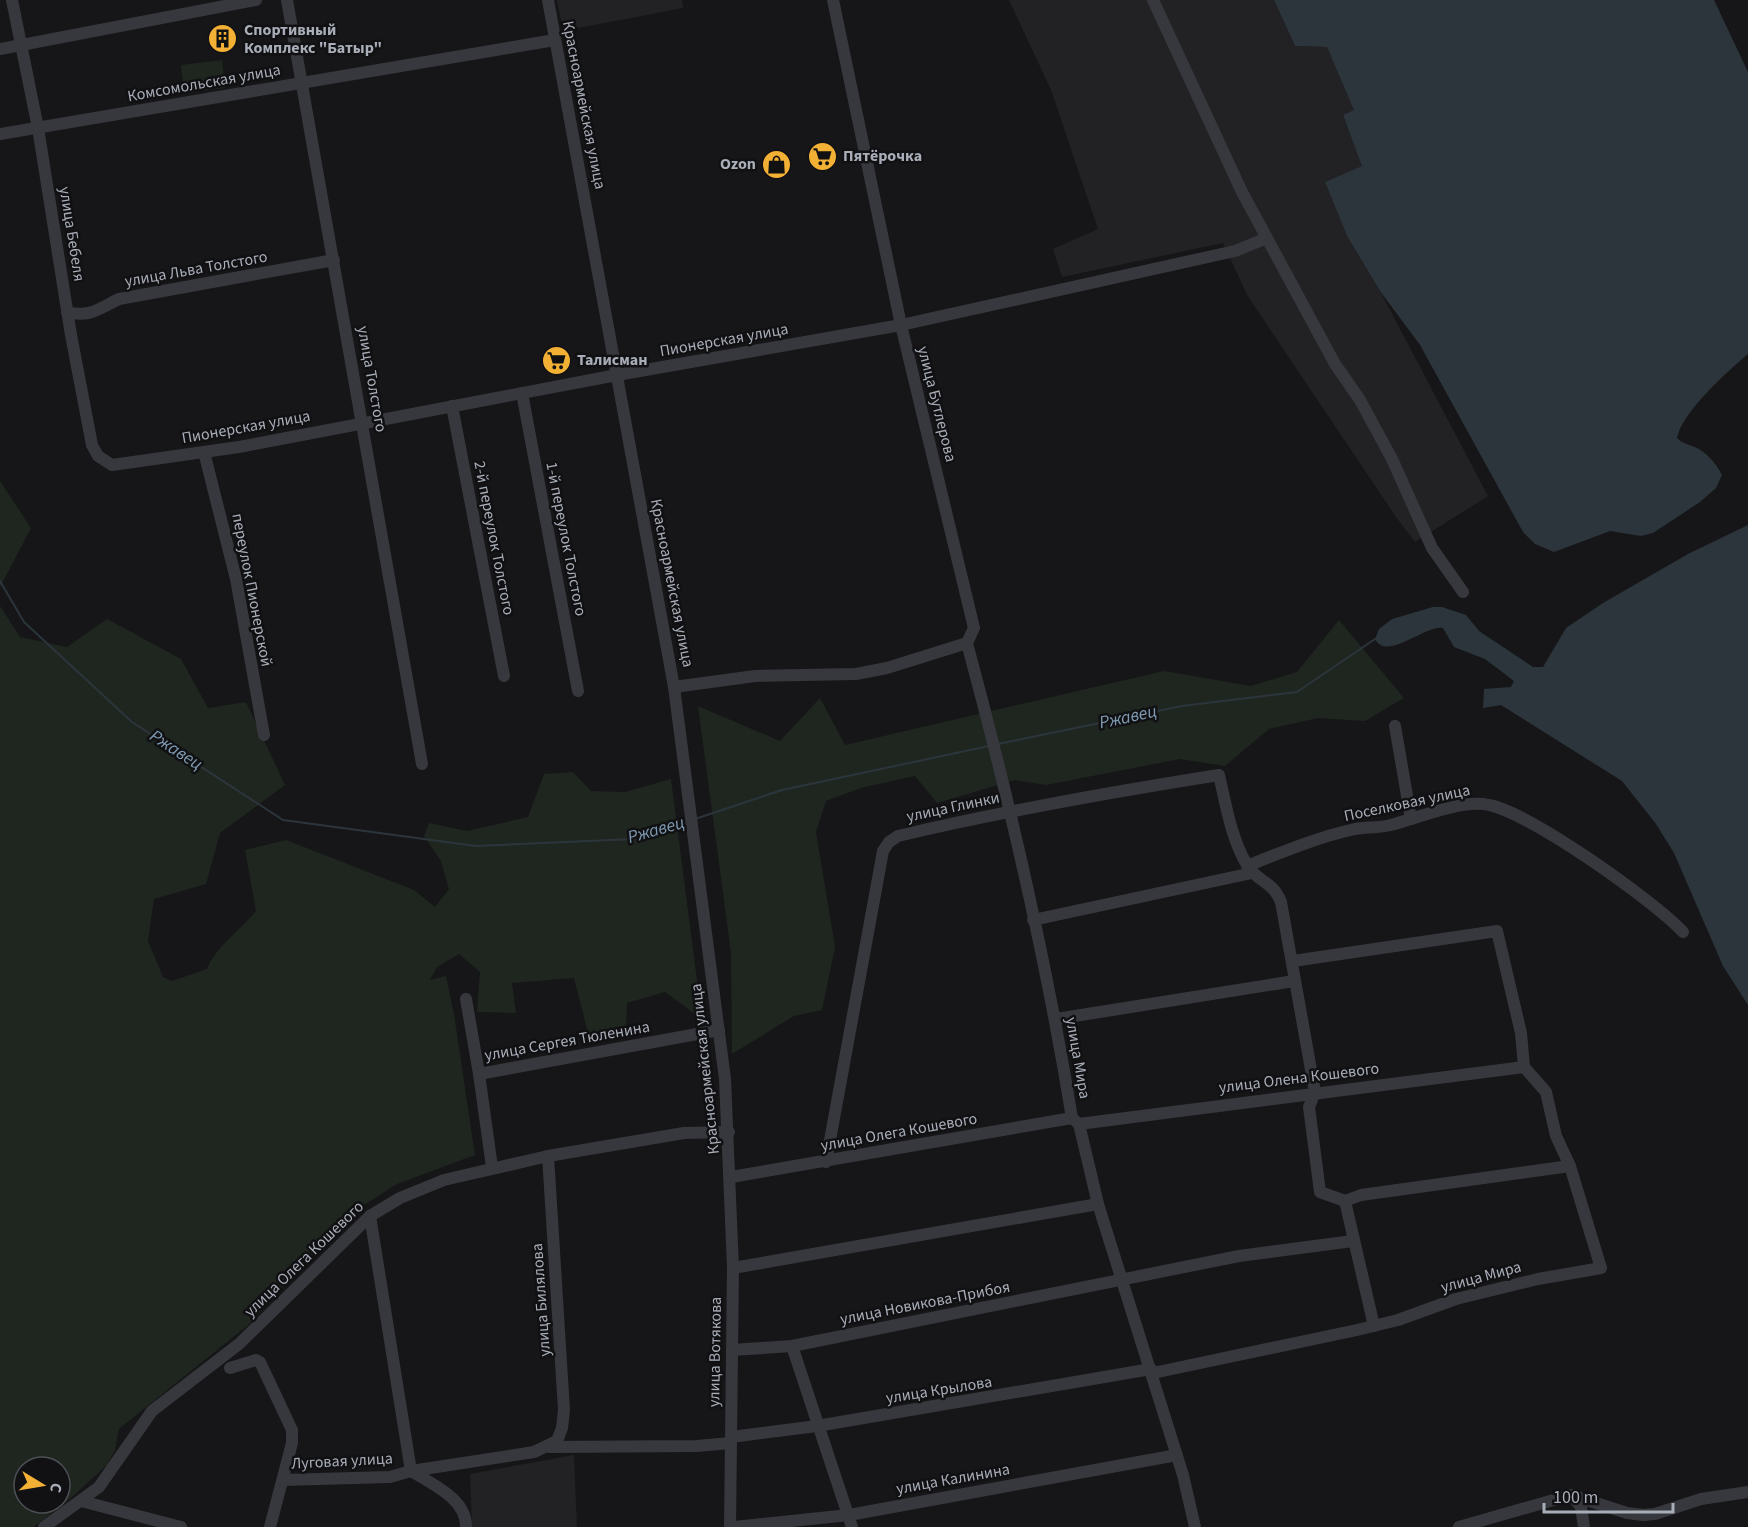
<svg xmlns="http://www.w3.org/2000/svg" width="1748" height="1527" viewBox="0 0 1748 1527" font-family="'Source Sans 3',sans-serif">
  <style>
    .built { fill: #222225 }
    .green { fill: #1e261f; fill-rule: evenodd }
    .water { fill: #2c353c }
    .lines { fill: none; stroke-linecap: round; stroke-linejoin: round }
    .stream { stroke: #2c353c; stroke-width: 2 }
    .minor { stroke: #37383d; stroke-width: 12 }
    .labels { text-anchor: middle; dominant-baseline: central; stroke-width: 5; stroke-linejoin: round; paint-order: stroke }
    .poi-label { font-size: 16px; font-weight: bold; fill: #a8adb8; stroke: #111113; text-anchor: start }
    .street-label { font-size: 16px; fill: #a8adb8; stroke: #111113 }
    .water-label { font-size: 18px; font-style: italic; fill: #7f9bb3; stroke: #111113 }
  </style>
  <rect width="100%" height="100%" fill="#161618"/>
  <!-- built -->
  <g class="built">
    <polygon points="557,0 682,0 683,8 563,31"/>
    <polygon points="1009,0 1274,0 1295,46 1327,47 1355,110 1343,116 1363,166 1325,182 1347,236 1380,291 1488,496 1415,542 1396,517 1247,295 1223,243 1062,277 1053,249 1098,229 1051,90"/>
    <polygon points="574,1455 577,1527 472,1527 470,1474"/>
  </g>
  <!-- green -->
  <g class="green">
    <polygon points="222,60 225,88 184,93 181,65"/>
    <polygon points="0,481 31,528 0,587"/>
    <path d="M0 606 20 637 67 647 107 619 181 659 208 708 246 702 285 785 220 833 206 884 154 899 148 941 163 977 172 981 207 969C217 945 240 931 256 911L245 850 286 840 414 890 435 907 449 889 441 861 424 836 429 823 467 831 528 817 544 774 573 772 591 791 625 792 671 779 702 1019 665 992 627 1003 626 1031 588 1033 574 978 512 983 516 1013 477 1012 480 972 459 954 437 967 430 980 446 976 454 1014 475 1155 397 1184 364 1205 348 1217 247 1326 119 1429 115 1450 107 1465 72 1497 34 1527H0ZM24 1467H60V1503H24Z"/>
    <polygon points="1339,620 1404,698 1365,721 1318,718 1269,729 1225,766 1180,759 1046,785 1015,780 937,803 915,776 861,788 826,801 816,832 835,947 822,1010 794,1016 732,1054 731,953 698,706 780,741 820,698 845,745 1164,671 1251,686 1297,672"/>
  </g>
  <!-- water -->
  <g class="water">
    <path d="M1274 0H1714L1748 72V354C1728 371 1682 412 1677 438 1682 444 1692 445 1699 449 1710 456 1716 464 1722 475L1716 488 1700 502 1653 533 1641 536 1610 531 1554 552 1535 544 1523 532 1420 345 1380 291 1347 236 1325 182 1362 166 1343 115 1354 110 1327 47 1295 46Z"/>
    <path d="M1748 525V1005L1723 966 1674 853 1656 824 1622 781 1501 705 1483 708 1484 689 1511 687 1514 681 1485 659 1454 647 1443 628C1424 625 1387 662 1375 639L1379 629 1392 619 1433 607H1442L1466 615 1479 631 1533 667H1543L1566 628 1603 603 1688 554Z"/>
  </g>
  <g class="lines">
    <!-- stream -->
    <g class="stream">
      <polyline points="0,581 24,622 132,722 283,820 476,846 634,839 687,822"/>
      <polyline points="998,744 1182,706 1297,692 1375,639"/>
      <polyline points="695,819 782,790 989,746"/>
    </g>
    <!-- minor -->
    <g class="minor">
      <polyline points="12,0 38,128 71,335 92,445 98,456 112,465 239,447 617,375 901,325 1235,251 1267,238"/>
      <polyline points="287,0 422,764"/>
      <polyline points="548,0 674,687 725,1079 733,1268 730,1527"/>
      <path d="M833 0 901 325 974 628 967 643C1009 799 1046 958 1072 1118L1079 1124 1098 1204 1183 1475 1195 1527"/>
      <polyline points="1153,0 1242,192 1335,364 1360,400 1392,459 1432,548 1463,592"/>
      <polyline points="0,49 256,0"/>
      <polyline points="0,134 555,40"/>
      <path d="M67 312C90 318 100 308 119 299L334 260"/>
      <polyline points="522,393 578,691"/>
      <polyline points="452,406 504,676"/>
      <polyline points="204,452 236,579 264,735"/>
      <polyline points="674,687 755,676 856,674 887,668 967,643"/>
      <polyline points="1395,726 1411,819"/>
      <path d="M1247 866C1282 852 1318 837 1355 829 1367 827 1379 828 1391 825 1418 818 1462 799 1489 805 1530 813 1653 900 1683 932"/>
      <polyline points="1033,920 1252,873"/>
      <polyline points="466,999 479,1074"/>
      <polyline points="1056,1019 1294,981"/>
      <polyline points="1079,1124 1524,1067"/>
      <path d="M826 1162 883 851 889 842 898 836C1004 811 1111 792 1219 775 1226 805 1231 838 1247 865 1256 881 1273 881 1281 902L1315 1092 1309 1107 1320 1192 1345 1201 1374 1326"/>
      <polyline points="492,1167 479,1074 719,1030"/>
      <polyline points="731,1177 1072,1118"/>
      <polyline points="1345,1201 1361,1195 1570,1166"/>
      <polyline points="733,1268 1098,1204"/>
      <polyline points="792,1346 852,1527"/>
      <polyline points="732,1350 792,1346 1239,1256 1353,1241"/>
      <polyline points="230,1368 256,1360 260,1362 292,1430 292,1443 270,1527"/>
      <polyline points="1153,1373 1357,1330 1398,1320 1456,1299 1538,1279 1601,1268 1570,1166 1556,1136 1546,1092 1524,1067 1521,1033 1497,931 1293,961"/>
      <polyline points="731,1437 817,1426 1151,1369"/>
      <polyline points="549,1447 697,1446 731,1443"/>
      <polyline points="283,1480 390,1477 411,1471 370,1216"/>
      <polyline points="1572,1496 1581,1507 1584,1527"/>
      <polyline points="81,1501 181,1527"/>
      <polyline points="44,1527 99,1487 152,1411 239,1344 370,1216 400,1198 444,1180 548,1156 684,1133 729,1132"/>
      <path d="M466 1527C467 1499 432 1484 411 1471L534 1452 557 1441 562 1428 564 1410 548 1156"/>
      <polyline points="734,1527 849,1515 1177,1455"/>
      <polyline points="1459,1527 1571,1495 1627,1513 1643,1515 1655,1514 1701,1499 1748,1492"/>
    </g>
  </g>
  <!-- icons -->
  <defs>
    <symbol id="building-disc" viewBox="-11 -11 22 22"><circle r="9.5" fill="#f2b134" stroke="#111113"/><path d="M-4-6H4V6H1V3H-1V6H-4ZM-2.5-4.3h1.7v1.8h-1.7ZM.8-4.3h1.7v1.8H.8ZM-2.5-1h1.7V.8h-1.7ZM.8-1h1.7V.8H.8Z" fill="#111"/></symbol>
    <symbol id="supermarket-disc" viewBox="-11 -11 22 22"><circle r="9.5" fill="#f2b134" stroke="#111113"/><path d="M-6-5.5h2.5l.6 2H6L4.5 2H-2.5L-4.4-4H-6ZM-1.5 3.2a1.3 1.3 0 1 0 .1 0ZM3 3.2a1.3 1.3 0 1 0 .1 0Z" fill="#111"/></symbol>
    <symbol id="shop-disc" viewBox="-11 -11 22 22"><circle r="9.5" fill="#f2b134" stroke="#111113"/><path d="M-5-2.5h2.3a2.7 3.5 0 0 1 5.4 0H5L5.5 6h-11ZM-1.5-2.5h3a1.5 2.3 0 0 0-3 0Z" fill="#111"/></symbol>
  </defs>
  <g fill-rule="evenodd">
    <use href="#building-disc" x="206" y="22" width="33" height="33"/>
    <use href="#supermarket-disc" x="806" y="140" width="33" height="33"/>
    <use href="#shop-disc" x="760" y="148" width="33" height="33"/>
    <use href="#supermarket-disc" x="540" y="344" width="33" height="33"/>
  </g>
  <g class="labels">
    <!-- poi labels -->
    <g class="poi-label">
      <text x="244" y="30">Спортивный<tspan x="244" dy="18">Комплекс "Батыр"</tspan></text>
      <text x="843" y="156">Пятёрочка</text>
      <text x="756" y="164" text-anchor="end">Ozon</text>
      <text x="577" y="360">Талисман</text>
    </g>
    <!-- street labels -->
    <g class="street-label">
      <text transform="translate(204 83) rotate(-10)">Комсомольская улица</text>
      <text transform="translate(584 105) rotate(79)">Красноармейская улица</text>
      <text transform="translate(72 234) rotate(81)">улица Бебеля</text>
      <text transform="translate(196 269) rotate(-10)">улица Льва Толстого</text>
      <text transform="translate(724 340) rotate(-10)">Пионерская улица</text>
      <text transform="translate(372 379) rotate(80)">улица Толстого</text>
      <text transform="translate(937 404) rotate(76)">улица Бутлерова</text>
      <text transform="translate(246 427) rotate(-10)">Пионерская улица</text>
      <text transform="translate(494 538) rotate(79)">2-й переулок Толстого</text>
      <text transform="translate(566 539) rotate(79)">1-й переулок Толстого</text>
      <text transform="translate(672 583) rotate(79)">Красноармейская улица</text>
      <text transform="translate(252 590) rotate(79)">переулок Пионерской</text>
      <text transform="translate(1407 803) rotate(-12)">Поселковая улица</text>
      <text transform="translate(953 807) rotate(-12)">улица Глинки</text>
      <text transform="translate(567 1041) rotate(-10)">улица Сергея Тюленина</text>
      <text transform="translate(1078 1058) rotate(80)">улица Мира</text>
      <text transform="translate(705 1069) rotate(-96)">Красноармейская улица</text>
      <text transform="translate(1299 1078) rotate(-7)">улица Олена Кошевого</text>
      <text transform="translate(899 1132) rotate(-10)">улица Олега Кошевого</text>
      <text transform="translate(304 1259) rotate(-44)">улица Олега Кошевого</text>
      <text transform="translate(1481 1277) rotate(-15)">улица Мира</text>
      <text transform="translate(541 1300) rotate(-94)">улица Билялова</text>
      <text transform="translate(925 1303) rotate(-11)">улица Новикова-Прибоя</text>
      <text transform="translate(715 1352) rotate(-89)">улица Вотякова</text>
      <text transform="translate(939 1390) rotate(-9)">улица Крылова</text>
      <text transform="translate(342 1461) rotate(-3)">Луговая улица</text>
      <text transform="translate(953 1479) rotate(-10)">улица Калинина</text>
    </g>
    <!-- water labels -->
    <g class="water-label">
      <text transform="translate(1128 717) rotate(-12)">Ржавец</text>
      <text transform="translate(176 750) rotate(33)">Ржавец</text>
      <text transform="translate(656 830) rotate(-16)">Ржавец</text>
    </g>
  </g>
  <!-- north arrow -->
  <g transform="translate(42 1485) rotate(101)"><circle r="28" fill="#111113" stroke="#4d4f55" stroke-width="1.5"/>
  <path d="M0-4.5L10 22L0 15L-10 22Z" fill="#f2b134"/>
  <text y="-9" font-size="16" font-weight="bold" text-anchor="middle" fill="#a8adb8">С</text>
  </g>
  <!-- scale -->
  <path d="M1544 1503v9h129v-9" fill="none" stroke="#a8adb8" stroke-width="3"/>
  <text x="1553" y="1503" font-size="18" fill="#a8adb8" stroke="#111113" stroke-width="4.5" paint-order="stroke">100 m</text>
</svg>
